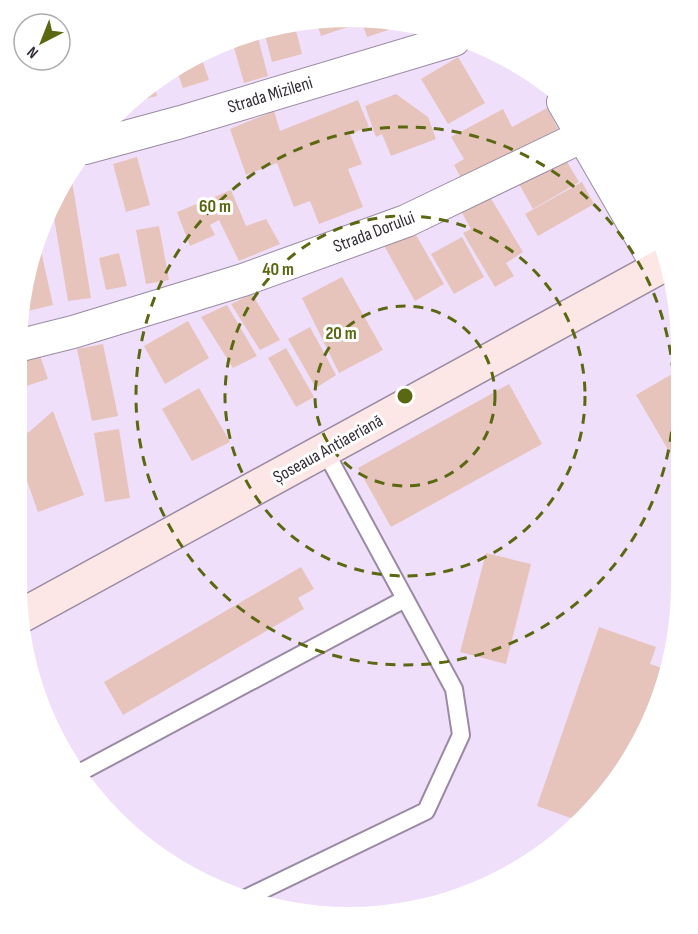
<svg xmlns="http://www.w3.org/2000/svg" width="698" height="934" viewBox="0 0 698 934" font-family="'Sofia Sans Condensed',sans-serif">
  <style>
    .building { fill: #e6c4bc }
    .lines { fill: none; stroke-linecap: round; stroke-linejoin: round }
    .service-casing { stroke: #9a8aa3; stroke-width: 20 }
    .minor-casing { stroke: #9a8aa3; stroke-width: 34 }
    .secondary-casing { stroke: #9a8aa3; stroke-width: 36 }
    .service { stroke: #fff; stroke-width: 16 }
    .minor { stroke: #fff; stroke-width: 32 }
    .secondary { stroke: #fde7e6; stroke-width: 33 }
    .ring { fill: none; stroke: #5a6811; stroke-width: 3; stroke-dasharray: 10 8 }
    .labels { text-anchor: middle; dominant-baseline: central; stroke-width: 6; stroke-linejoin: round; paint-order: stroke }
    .street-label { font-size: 18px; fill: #332d37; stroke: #fff }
    .centre { fill: #5a6811; stroke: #fff; stroke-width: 3 }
    .ring-label { font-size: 18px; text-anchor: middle; font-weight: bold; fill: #5a6811; stroke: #fff; stroke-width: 6; stroke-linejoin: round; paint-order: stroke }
  </style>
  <rect width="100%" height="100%" fill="#f0dffa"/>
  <!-- building -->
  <g class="building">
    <polygon points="284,23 294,23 302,54 272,62 264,31"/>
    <polygon points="317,23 359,23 321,36"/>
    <polygon points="362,23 409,23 367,37"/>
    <polygon points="257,34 268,76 244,83 233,44"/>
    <polygon points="201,57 209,80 183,88 176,68"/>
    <polygon points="458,57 485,103 448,124 421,79"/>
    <polygon points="154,82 157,96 132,102 144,92"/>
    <polygon points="396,94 428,117 436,139 391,156 382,134 376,137 365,106"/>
    <polygon points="358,100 369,127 350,134 362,164 348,169 363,207 319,224 310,201 294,207 277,163 246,175 230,129 274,111 280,131"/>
    <polygon points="547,108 558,129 463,182 454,165 464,159 451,137 503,109 512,127"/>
    <polygon points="563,155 579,182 533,209 518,182"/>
    <polygon points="137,157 150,205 126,212 113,164"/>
    <polygon points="71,175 91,298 68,301 53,212"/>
    <polygon points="582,182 594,204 538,236 525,214"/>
    <polygon points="231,190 246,226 266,219 280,244 239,261 219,220 210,225 215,235 190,246 177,212"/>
    <polygon points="490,197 523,252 506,263 514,276 495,287 463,233 471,229 462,213"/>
    <polygon points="159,226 169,280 146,284 136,230"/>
    <polygon points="411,226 444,284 415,301 382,242"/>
    <polygon points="462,237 484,277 454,294 431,254"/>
    <polygon points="41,251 53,305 20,313 28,263 33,253"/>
    <polygon points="119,253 127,286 106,290 99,258"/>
    <polygon points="342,277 383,350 339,373 302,298"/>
    <polygon points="252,294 280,340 260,350 231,304"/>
    <polygon points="227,305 257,356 233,368 201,317"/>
    <polygon points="188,321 209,358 165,384 144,346"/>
    <polygon points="310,327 336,375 316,388 288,339"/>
    <polygon points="103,344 118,416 92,421 77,349"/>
    <polygon points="286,348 314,397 296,407 268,358"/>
    <polygon points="38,350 48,379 17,389 17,357"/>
    <polygon points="679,370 679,448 670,453 636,395"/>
    <polygon points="509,384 542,444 391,527 358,468"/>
    <polygon points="199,388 230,442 192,461 162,409"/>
    <polygon points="53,411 84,495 38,512 26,478 17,482 17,436 29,432"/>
    <polygon points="119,429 130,498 105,502 94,433"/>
    <polygon points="486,553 531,564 506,664 460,652"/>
    <polygon points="301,567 314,589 298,598 304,609 123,715 104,682"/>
    <polygon points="599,627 656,647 650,664 665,669 637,752 582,822 537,806"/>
  </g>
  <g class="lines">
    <defs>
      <g id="service">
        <polyline points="79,773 405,599"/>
        <polyline points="246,898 426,811 461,735 454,689 325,451"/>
      </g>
      <g id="minor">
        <polyline points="563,102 659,268"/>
        <polyline points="85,148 181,122 454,40"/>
        <polyline points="17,346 73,332 243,280 406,221 583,136"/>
      </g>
      <polyline id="secondary" points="21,616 667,263"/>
    </defs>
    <!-- service casing -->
    <use href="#service" class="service-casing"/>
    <!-- minor casing -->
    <use href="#minor" class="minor-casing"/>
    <!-- secondary casing -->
    <use href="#secondary" class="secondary-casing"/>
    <!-- service -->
    <use href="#service" class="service"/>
    <!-- minor -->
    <use href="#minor" class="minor"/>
    <!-- secondary -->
    <use href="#secondary" class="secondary"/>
  </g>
  <!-- distance rings -->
  <g class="ring">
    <circle cx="405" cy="396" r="90"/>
    <circle cx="405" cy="396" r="180"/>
    <circle cx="405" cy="396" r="269"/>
  </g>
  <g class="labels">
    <!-- street labels -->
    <g class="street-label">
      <text transform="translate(270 95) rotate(-17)">Strada Mizileni</text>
      <text transform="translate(374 232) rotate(-21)">Strada Dorului</text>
      <text transform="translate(328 449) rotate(-29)">Șoseaua Antiaeriană</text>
    </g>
  </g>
  <!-- crop -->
  <path d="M0 0H698V934H0ZM349 27H349A322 322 0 0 1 671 349V585A322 322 0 0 1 349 907H349A322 322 0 0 1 27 585V349A322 322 0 0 1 349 27Z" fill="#fff" fill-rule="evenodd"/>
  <circle cx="405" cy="396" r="9" class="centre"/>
  <g class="ring-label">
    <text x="215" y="212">60 m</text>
    <text x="278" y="275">40 m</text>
    <text x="341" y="339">20 m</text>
  </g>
  <!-- north arrow -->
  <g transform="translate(42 42) rotate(222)"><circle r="28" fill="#ffffff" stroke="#adabaf" stroke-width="1.5"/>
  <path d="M0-4.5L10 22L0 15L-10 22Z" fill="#5a6811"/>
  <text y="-9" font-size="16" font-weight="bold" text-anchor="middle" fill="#332d37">N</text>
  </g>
</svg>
